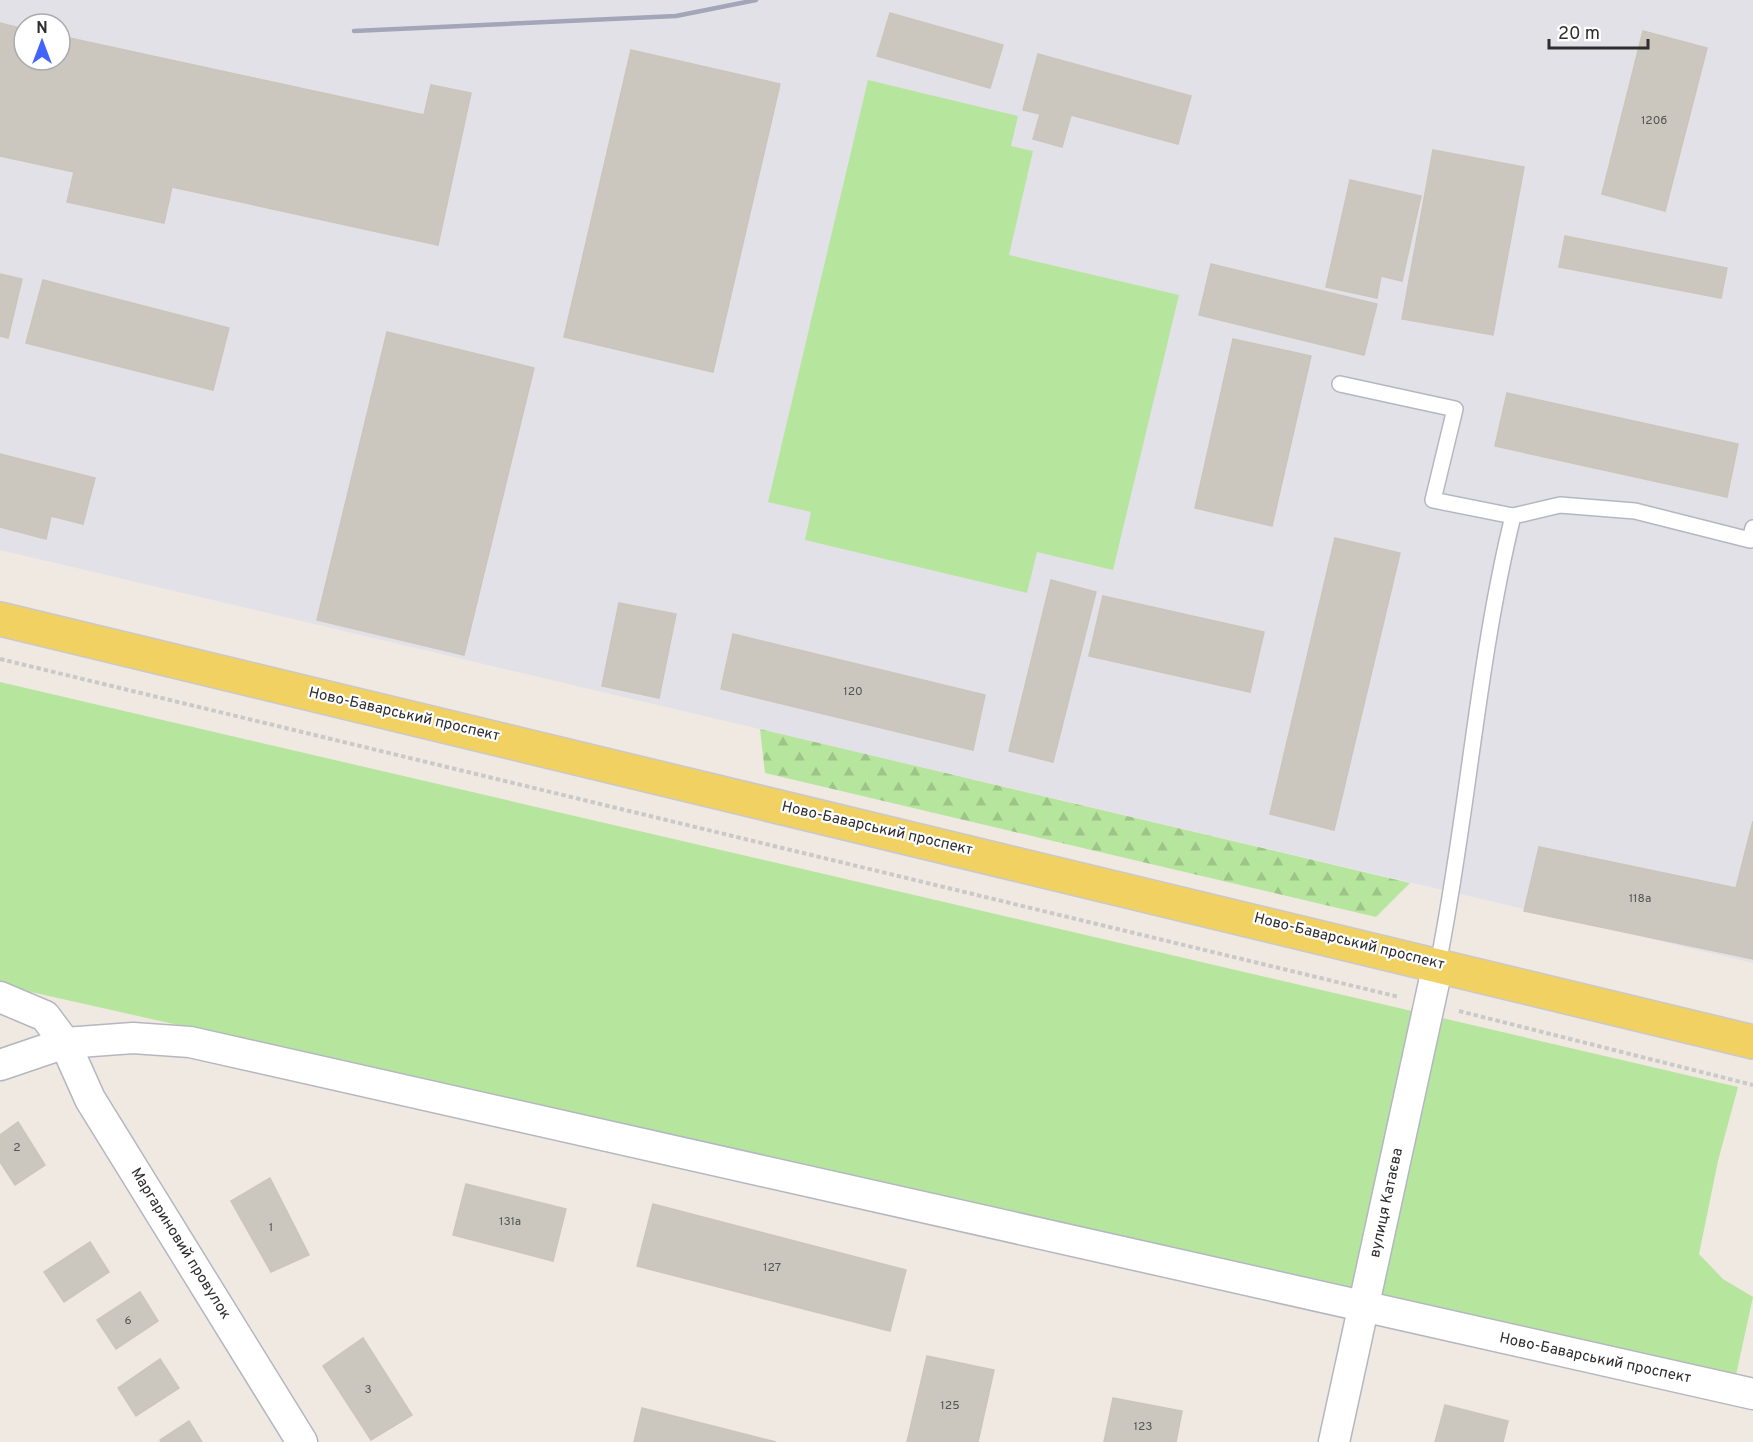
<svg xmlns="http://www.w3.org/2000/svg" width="1753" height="1442" viewBox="0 0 1753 1442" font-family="Overpass,sans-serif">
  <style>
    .industrial { fill: #e3e1e8; fill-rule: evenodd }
    .forest { fill: url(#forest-firs) }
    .park { fill: #b6e59e }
    .building { fill: #cbc7bf; stroke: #cbc5ba; stroke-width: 1.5 }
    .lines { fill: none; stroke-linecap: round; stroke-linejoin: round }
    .lane-casing { stroke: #b4b7c1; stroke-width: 18 }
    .street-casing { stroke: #b4b7c1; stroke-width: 33 }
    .primary-casing { stroke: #c9c9c9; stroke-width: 36 }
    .path { stroke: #c9c9c9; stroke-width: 4; stroke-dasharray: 4.5 3; stroke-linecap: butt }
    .lane { stroke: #fff; stroke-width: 15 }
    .street { stroke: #fff; stroke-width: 30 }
    .primary { stroke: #f2d163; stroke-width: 33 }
    .rail { stroke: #a3a6b8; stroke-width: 4.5 }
    .labels { text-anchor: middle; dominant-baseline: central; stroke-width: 4.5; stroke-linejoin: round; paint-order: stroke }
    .number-label { font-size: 12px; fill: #555452 }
    .street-label { font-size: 15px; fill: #2e2e2e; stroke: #fff }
  </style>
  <defs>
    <pattern id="forest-firs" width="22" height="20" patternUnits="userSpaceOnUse" patternTransform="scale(1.5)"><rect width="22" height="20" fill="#b6e59e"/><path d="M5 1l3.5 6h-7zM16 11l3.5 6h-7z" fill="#9dc588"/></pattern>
  </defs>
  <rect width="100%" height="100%" fill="#efe9e1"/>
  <!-- industrial -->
  <path class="industrial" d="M0 0H1753V963L0 550ZM24 24H60V60H24Z"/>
  <!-- forest -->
  <polygon class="forest" points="760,729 1410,883 1376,917 765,773"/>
  <!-- park -->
  <g class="park">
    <polygon points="868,80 1018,116 1011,146 1033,151 1009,255 1179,295 1113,570 1037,552 1027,593 805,540 811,512 768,502"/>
    <polygon points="0,682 1738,1087 1718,1161 1699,1254 1723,1279 1753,1297 1736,1375 0,985"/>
  </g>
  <!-- building -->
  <g class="building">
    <polygon points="890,13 1003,45 990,88 877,56"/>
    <polygon points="0,23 24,29 24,60 60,60 60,36 424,115 431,85 471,93 438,245 172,187 164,223 67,202 74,172 0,156"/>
    <polygon points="1643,31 1707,48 1665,211 1602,194"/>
    <polygon points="631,50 780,84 713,372 564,337"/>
    <polygon points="1038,54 1191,96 1178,144 1071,115 1062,147 1033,139 1040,114 1023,110"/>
    <polygon points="1433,150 1524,167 1493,335 1402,319"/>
    <polygon points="1350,180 1421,196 1402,281 1381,276 1377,298 1326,287"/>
    <polygon points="1565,236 1727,268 1721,298 1559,267"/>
    <polygon points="1211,264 1377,304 1364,355 1199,315"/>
    <polygon points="0,274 22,279 8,338 0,336"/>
    <polygon points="43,280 229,328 213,390 26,343"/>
    <polygon points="387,332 534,368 464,655 317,620"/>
    <polygon points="1233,339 1311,356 1272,526 1195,508"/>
    <polygon points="1507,393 1738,444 1727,497 1495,446"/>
    <polygon points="0,454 95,478 83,524 51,516 46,539 0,527"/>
    <polygon points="1335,538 1400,553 1334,830 1270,814"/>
    <polygon points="1051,580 1096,592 1053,762 1009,751"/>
    <polygon points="1103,596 1264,632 1250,692 1089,656"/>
    <polygon points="619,603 676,614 659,698 602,686"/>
    <polygon points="733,634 985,695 973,750 721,689"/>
    <polygon points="1753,821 1753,959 1524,911 1539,847 1736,888"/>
    <polygon points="18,1122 45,1165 15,1185 0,1162 0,1135"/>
    <polygon points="270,1178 309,1255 271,1272 231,1201"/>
    <polygon points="466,1184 566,1209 553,1261 453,1235"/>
    <polygon points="653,1204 906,1270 890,1331 637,1266"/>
    <polygon points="90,1242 109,1272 64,1302 44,1272"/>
    <polygon points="140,1292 158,1321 116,1349 97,1320"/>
    <polygon points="363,1338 412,1415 371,1440 323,1366"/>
    <polygon points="927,1356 994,1370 978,1442 907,1442"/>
    <polygon points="160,1359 179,1388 136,1416 118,1388"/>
    <polygon points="1113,1398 1182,1411 1176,1442 1104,1442"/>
    <polygon points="1445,1405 1508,1421 1503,1442 1435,1442"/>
    <polygon points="642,1408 776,1442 634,1442"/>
    <polygon points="189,1421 202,1442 161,1442 160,1440"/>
  </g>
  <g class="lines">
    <defs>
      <g id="lane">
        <polyline points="1340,384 1455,409 1433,500 1513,516"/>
        <path d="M1438 964C1468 815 1477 663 1513 516L1560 505 1635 511 1750 540 1753 528"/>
      </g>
      <g id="street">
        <polyline points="0,997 45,1016 65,1043 133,1038 190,1042 1753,1394"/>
        <polyline points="0,1065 65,1043 90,1099 302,1442"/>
        <polyline points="1334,1442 1438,964"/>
      </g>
      <polyline id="primary" points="0,619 1753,1042"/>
    </defs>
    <!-- lane casing -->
    <use href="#lane" class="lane-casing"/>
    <!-- street casing -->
    <use href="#street" class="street-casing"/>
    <!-- primary casing -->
    <use href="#primary" class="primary-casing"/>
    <!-- path -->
    <g class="path">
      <polyline points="0,659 1399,997"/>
      <polyline points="1459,1011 1753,1085"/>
    </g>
    <!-- lane -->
    <use href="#lane" class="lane"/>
    <!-- street -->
    <use href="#street" class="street"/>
    <!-- primary -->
    <use href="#primary" class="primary"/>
    <!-- rail -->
    <polyline class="rail" points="354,31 676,16 756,0"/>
  </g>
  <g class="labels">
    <!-- number labels -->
    <g class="number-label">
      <text x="1654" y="121">120б</text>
      <text x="853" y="692">120</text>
      <text x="1640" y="899">118а</text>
      <text x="17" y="1148">2</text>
      <text x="510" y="1222">131а</text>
      <text x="271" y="1228">1</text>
      <text x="772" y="1268">127</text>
      <text x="128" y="1321">6</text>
      <text x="368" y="1390">3</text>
      <text x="950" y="1406">125</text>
      <text x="1143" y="1427">123</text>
    </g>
    <!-- street labels -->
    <g class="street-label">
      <text transform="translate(404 715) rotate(13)">Ново-Баварський проспект</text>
      <text transform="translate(877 829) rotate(13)">Ново-Баварський проспект</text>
      <text transform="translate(1349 942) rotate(14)">Ново-Баварський проспект</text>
      <text transform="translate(1387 1203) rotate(-78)">вулиця Катаєва</text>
      <text transform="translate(180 1244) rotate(58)">Маргариновий провулок</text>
      <text transform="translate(1595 1359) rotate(12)">Ново-Баварський проспект</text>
    </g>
  </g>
  <!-- north arrow -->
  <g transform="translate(42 42)"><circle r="28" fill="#ffffff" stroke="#ababab" stroke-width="1.5"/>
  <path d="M0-4.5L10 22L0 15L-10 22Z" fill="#4264fb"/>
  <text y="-9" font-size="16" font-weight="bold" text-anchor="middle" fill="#2e2e2e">N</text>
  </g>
  <!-- scale -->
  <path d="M1549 39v9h99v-9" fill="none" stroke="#2e2e2e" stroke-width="3"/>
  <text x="1558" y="39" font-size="18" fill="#2e2e2e" stroke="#ffffff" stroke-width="4.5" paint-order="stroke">20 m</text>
</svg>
